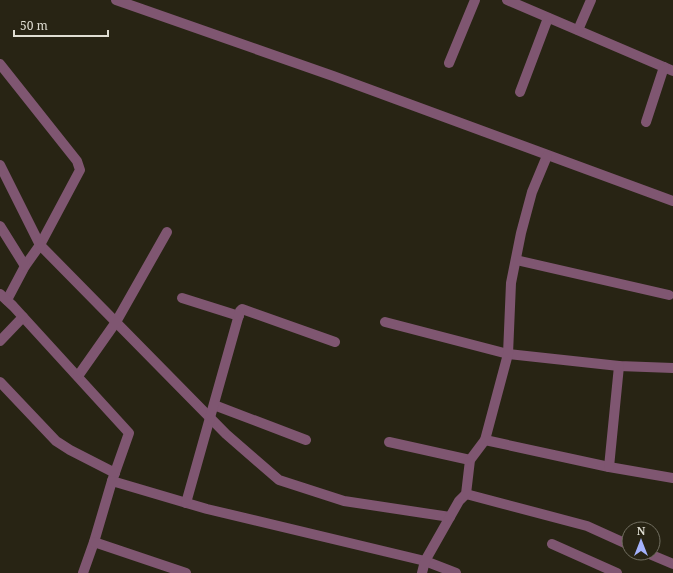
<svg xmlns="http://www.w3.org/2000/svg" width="673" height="573" viewBox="0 0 673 573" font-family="'Noto Serif',serif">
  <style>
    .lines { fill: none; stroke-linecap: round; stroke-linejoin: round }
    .minor { stroke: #7f5671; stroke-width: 10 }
  </style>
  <rect width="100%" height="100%" fill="#282414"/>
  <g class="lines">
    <!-- minor -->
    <g class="minor">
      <polyline points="116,0 333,76 673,201"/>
      <polyline points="507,0 673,71"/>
      <polyline points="578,30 591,0"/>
      <polyline points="449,63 475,0"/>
      <polyline points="0,64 77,161 80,170 40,245 25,266 7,300"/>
      <polyline points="520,92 548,18"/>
      <polyline points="646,122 664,67"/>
      <polyline points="0,165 40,245 226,434 279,480 344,501 450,517"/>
      <polyline points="0,226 25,266"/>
      <polyline points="516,260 669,295"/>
      <polyline points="0,294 13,306 129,433 112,481 94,542 83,573"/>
      <polyline points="182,298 239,316"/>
      <polyline points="385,322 508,354 619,366 673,368"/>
      <polyline points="0,341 23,317"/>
      <polyline points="78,376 116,322 167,232"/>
      <polyline points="0,382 56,441 70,450 115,473"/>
      <polyline points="214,405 306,440"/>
      <polyline points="485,440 609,467 673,478"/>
      <polyline points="389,442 470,460"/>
      <polyline points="609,467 619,366"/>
      <polyline points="112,481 207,509 425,561 456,573"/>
      <polyline points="466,494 587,526 629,545"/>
      <polyline points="186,503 240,311 242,309 335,342"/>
      <polyline points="94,542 186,573"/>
      <polyline points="552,544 617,573"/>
      <polyline points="647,553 673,564"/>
      <polyline points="422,573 425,561 459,501 466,494 470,460 485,440 508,354 511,283 521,233 532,192 547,156"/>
    </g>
  </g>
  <!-- north arrow -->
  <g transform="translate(641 541)"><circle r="19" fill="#282414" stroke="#716e60"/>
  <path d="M0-3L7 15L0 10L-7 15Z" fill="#a4b2fc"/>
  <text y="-6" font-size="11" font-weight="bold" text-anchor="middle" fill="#dfddd2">N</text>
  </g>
  <!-- scale -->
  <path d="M14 30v6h94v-6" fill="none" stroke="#dfddd2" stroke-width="2"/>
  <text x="20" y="30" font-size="12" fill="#dfddd2" stroke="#282414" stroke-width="3" paint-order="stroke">50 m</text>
</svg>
